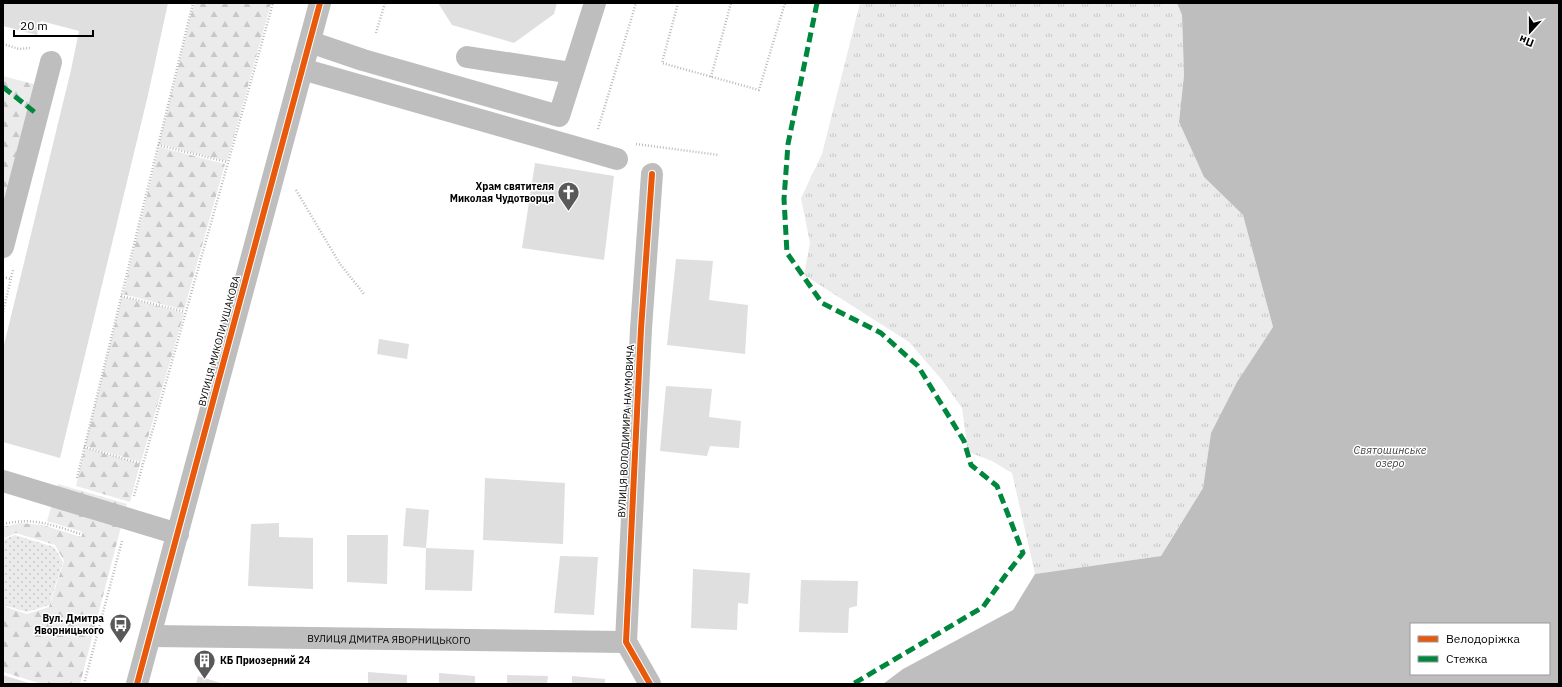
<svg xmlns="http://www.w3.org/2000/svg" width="1562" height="687" viewBox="0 0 1562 687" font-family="'IBM Plex Sans',sans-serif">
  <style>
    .grass { fill: url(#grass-tufts) }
    .forest { fill: url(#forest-firs) }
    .park { fill: url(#park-dots) }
    .water { fill: #bebebe; fill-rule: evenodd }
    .building { fill: #dfdfdf }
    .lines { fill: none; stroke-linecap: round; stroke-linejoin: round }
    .path { stroke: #b9b9b9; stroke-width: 2.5; stroke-dasharray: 1 2; stroke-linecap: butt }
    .minor { stroke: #bebebe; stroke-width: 22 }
    .quiet { stroke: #00873e; stroke-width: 5; stroke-dasharray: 10 5; stroke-linecap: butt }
    .cycleway-casing { stroke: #fff; stroke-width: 8 }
    .cycleway { stroke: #e8590c; stroke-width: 6 }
    .labels { text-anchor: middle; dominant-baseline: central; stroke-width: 3; stroke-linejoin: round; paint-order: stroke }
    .poi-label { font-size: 10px; font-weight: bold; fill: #000; stroke: #fff; text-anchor: end }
    .street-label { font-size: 10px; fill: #000; stroke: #fff }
    .water-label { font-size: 11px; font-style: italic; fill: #434343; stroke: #fff }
  </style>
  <defs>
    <pattern id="grass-tufts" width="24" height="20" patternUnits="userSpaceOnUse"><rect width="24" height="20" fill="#ebebeb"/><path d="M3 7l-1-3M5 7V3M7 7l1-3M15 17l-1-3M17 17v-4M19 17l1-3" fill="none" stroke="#c8c8c8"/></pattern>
    <pattern id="forest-firs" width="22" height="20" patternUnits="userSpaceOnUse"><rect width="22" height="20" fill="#ebebeb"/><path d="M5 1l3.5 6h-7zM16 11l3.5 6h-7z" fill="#c8c8c8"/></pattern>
    <pattern id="park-dots" width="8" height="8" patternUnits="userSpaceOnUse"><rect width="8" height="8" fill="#ebebeb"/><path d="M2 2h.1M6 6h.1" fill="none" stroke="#c8c8c8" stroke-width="1.8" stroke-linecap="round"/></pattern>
  </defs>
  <rect width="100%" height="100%" fill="#fff"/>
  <!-- grass -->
  <polygon class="grass" points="860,3 1177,3 1182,15 1184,75 1179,122 1204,177 1243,215 1273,327 1237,382 1211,433 1203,488 1161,556 1035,574 1012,473 992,461 968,452 962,408 942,380 909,342 804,275 810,243 801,198 822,154"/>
  <!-- forest -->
  <g class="forest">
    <polygon points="194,3 271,3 227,161 159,144"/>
    <polygon points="3,76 37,85 3,222"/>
    <polygon points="159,147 225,164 184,310 123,294"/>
    <polygon points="122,297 184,313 141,462 85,446"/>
    <polygon points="85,448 140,464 130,502 76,486"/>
    <polygon points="58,484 127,504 80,684 42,684 3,672 3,606 27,614 49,607 64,561 55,545 16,533 3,539 3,527 20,523 43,525 81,537 83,532 47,521"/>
  </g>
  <!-- park -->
  <polygon class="park" points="15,535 54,547 63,562 49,605 27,612 3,605 3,540"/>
  <!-- water -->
  <path class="water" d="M1177 3H1559V684H883L903 669 1013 610 1035 574 1161 556 1203 488 1211 433 1237 382 1273 327 1243 215 1204 177 1179 122 1184 75 1182 15ZM1411 624H1549V674H1411Z"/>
  <!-- building -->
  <g class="building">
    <polygon points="3,3 168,3 148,95 60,458 3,442 3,349 71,70 79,31 41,21 37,35 3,26"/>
    <polygon points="438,3 557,3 554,14 514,43 452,25"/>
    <polygon points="535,163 614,176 604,260 522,248"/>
    <polygon points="676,259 713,261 709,300 748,305 745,354 667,345"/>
    <polygon points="379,339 409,344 407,359 377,354"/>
    <polygon points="666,386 712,389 709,417 741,421 739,448 710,446 707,456 660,451"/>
    <polygon points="485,478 565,483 563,544 483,540"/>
    <polygon points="406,508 429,510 426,548 403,546"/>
    <polygon points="279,523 279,537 313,538 313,589 248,586 251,524"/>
    <polygon points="347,535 388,535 387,584 347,582"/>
    <polygon points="426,548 474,550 472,591 425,590"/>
    <polygon points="560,556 598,557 594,615 554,613"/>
    <polygon points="693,569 750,573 748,604 738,603 737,630 691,628"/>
    <polygon points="801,580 858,581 857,606 849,608 848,633 799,632"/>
    <polygon points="368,672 407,675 407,684 368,684"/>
    <polygon points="439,673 475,676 475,684 439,684"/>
    <polygon points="3,675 32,684 3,684"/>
    <polygon points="507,675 548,676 547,684 507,684"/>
    <polygon points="198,676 224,684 196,684"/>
    <polygon points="572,676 605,679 605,684 572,684"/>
  </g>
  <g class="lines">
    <!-- path -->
    <g class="path">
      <polyline points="678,3 662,63 759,90 785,3"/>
      <polyline points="376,33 385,3"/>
      <polyline points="3,44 19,49 30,48"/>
      <polyline points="711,77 731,3"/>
      <polyline points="598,129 636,3"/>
      <polyline points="636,144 719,155"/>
      <polyline points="158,145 227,162"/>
      <polyline points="296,190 340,264 364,294"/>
      <polyline points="3,277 11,279"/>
      <polyline points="121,296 185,312"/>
      <polyline points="3,312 13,270"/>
      <polyline points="84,447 142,464"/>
      <polyline points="77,478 193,3"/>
      <polyline points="134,496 273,3"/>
      <path d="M3 524C35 517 51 525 81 534"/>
      <polyline points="84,684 122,541"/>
    </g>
    <!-- minor -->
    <g class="minor">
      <polyline points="310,42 363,60 559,116 595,3"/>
      <polyline points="467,57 572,73"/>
      <polyline points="302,69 617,159"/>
      <polyline points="3,247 51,62"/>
      <polyline points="3,481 178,534"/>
      <path id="s1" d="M151 636 626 642"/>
      <polyline points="137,684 320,3"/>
      <polyline points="650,684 626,642 641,329 652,174"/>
    </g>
    <!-- quiet -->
    <g class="quiet">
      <polyline points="817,3 788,144 784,199 787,253 822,303 881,333 918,366 964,441 971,465 997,486 1023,553 1005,576 983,607 853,684"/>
      <polyline points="3,87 37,114"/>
    </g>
    <defs>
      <g id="cycleway">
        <polyline points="137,684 320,3"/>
        <polyline points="650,684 626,642 641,329 652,174"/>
      </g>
    </defs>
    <!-- cycleway casing -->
    <use href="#cycleway" class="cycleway-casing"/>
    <!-- cycleway -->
    <use href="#cycleway" class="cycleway"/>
  </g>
  <!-- icons -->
  <defs>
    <symbol id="church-pin" viewBox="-11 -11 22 30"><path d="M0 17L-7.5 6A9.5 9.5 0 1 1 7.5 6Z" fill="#595959" stroke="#fff"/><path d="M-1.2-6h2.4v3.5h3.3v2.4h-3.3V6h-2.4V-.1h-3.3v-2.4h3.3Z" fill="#fff"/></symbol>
    <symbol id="bus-pin" viewBox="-11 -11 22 30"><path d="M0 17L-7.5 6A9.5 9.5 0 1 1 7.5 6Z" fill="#595959" stroke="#fff"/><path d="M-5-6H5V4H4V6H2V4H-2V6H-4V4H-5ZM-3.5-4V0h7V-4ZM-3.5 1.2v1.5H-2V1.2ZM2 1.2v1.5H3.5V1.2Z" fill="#fff"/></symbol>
    <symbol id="building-pin" viewBox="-11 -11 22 30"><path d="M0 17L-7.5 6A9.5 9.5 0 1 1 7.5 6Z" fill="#595959" stroke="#fff"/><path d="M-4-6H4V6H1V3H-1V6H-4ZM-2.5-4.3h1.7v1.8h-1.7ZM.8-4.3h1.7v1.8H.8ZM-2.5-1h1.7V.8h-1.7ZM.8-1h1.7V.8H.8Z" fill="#fff"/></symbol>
  </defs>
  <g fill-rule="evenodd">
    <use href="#church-pin" x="556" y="180" width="25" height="34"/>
    <use href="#bus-pin" x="108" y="612" width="25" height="34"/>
    <use href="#building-pin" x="192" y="648" width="25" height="34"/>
  </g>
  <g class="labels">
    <!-- poi labels -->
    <g class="poi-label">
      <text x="554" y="186">Храм святителя<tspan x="554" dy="12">Миколая Чудотворця</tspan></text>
      <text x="104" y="618">Вул. Дмитра<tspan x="104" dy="12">Яворницького</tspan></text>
      <text x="220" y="660" text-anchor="start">КБ Приозерний 24</text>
    </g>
    <!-- street labels -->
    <g class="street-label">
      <text transform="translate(219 341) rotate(-75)">ВУЛИЦЯ МИКОЛИ УШАКОВА</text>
      <text transform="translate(626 431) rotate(-87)">ВУЛИЦЯ ВОЛОДИМИРА НАУМОВИЧА</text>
      <text stroke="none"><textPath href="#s1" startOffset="238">ВУЛИЦЯ ДМИТРА ЯВОРНИЦЬКОГО</textPath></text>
    </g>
    <!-- water labels -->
    <g class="water-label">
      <text x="1390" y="450">Святошинське<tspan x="1390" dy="13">озеро</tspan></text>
    </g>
  </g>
  <!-- border -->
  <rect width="1562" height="687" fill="none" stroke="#000000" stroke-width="8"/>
  <!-- legend -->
  <rect x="1410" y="623" width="140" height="52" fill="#ffffff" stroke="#999999"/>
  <rect x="1418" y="636" width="20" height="6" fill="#e8590c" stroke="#999999"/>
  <text x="1446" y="643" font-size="12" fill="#000000">Велодоріжка</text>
  <rect x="1418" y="656" width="20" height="6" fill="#00873e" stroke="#999999"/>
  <text x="1446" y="663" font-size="12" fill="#000000">Стежка</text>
  <!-- north arrow -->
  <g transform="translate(1530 32) rotate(201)" stroke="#ffffff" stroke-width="3" paint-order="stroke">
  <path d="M0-3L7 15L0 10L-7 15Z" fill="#000000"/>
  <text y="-6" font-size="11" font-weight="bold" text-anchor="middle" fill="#000000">Пн</text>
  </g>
  <!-- scale -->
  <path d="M14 30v6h79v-6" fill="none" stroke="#000000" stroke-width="2"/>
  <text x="20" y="30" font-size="12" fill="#000000" stroke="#ffffff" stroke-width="3" paint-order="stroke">20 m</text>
</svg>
